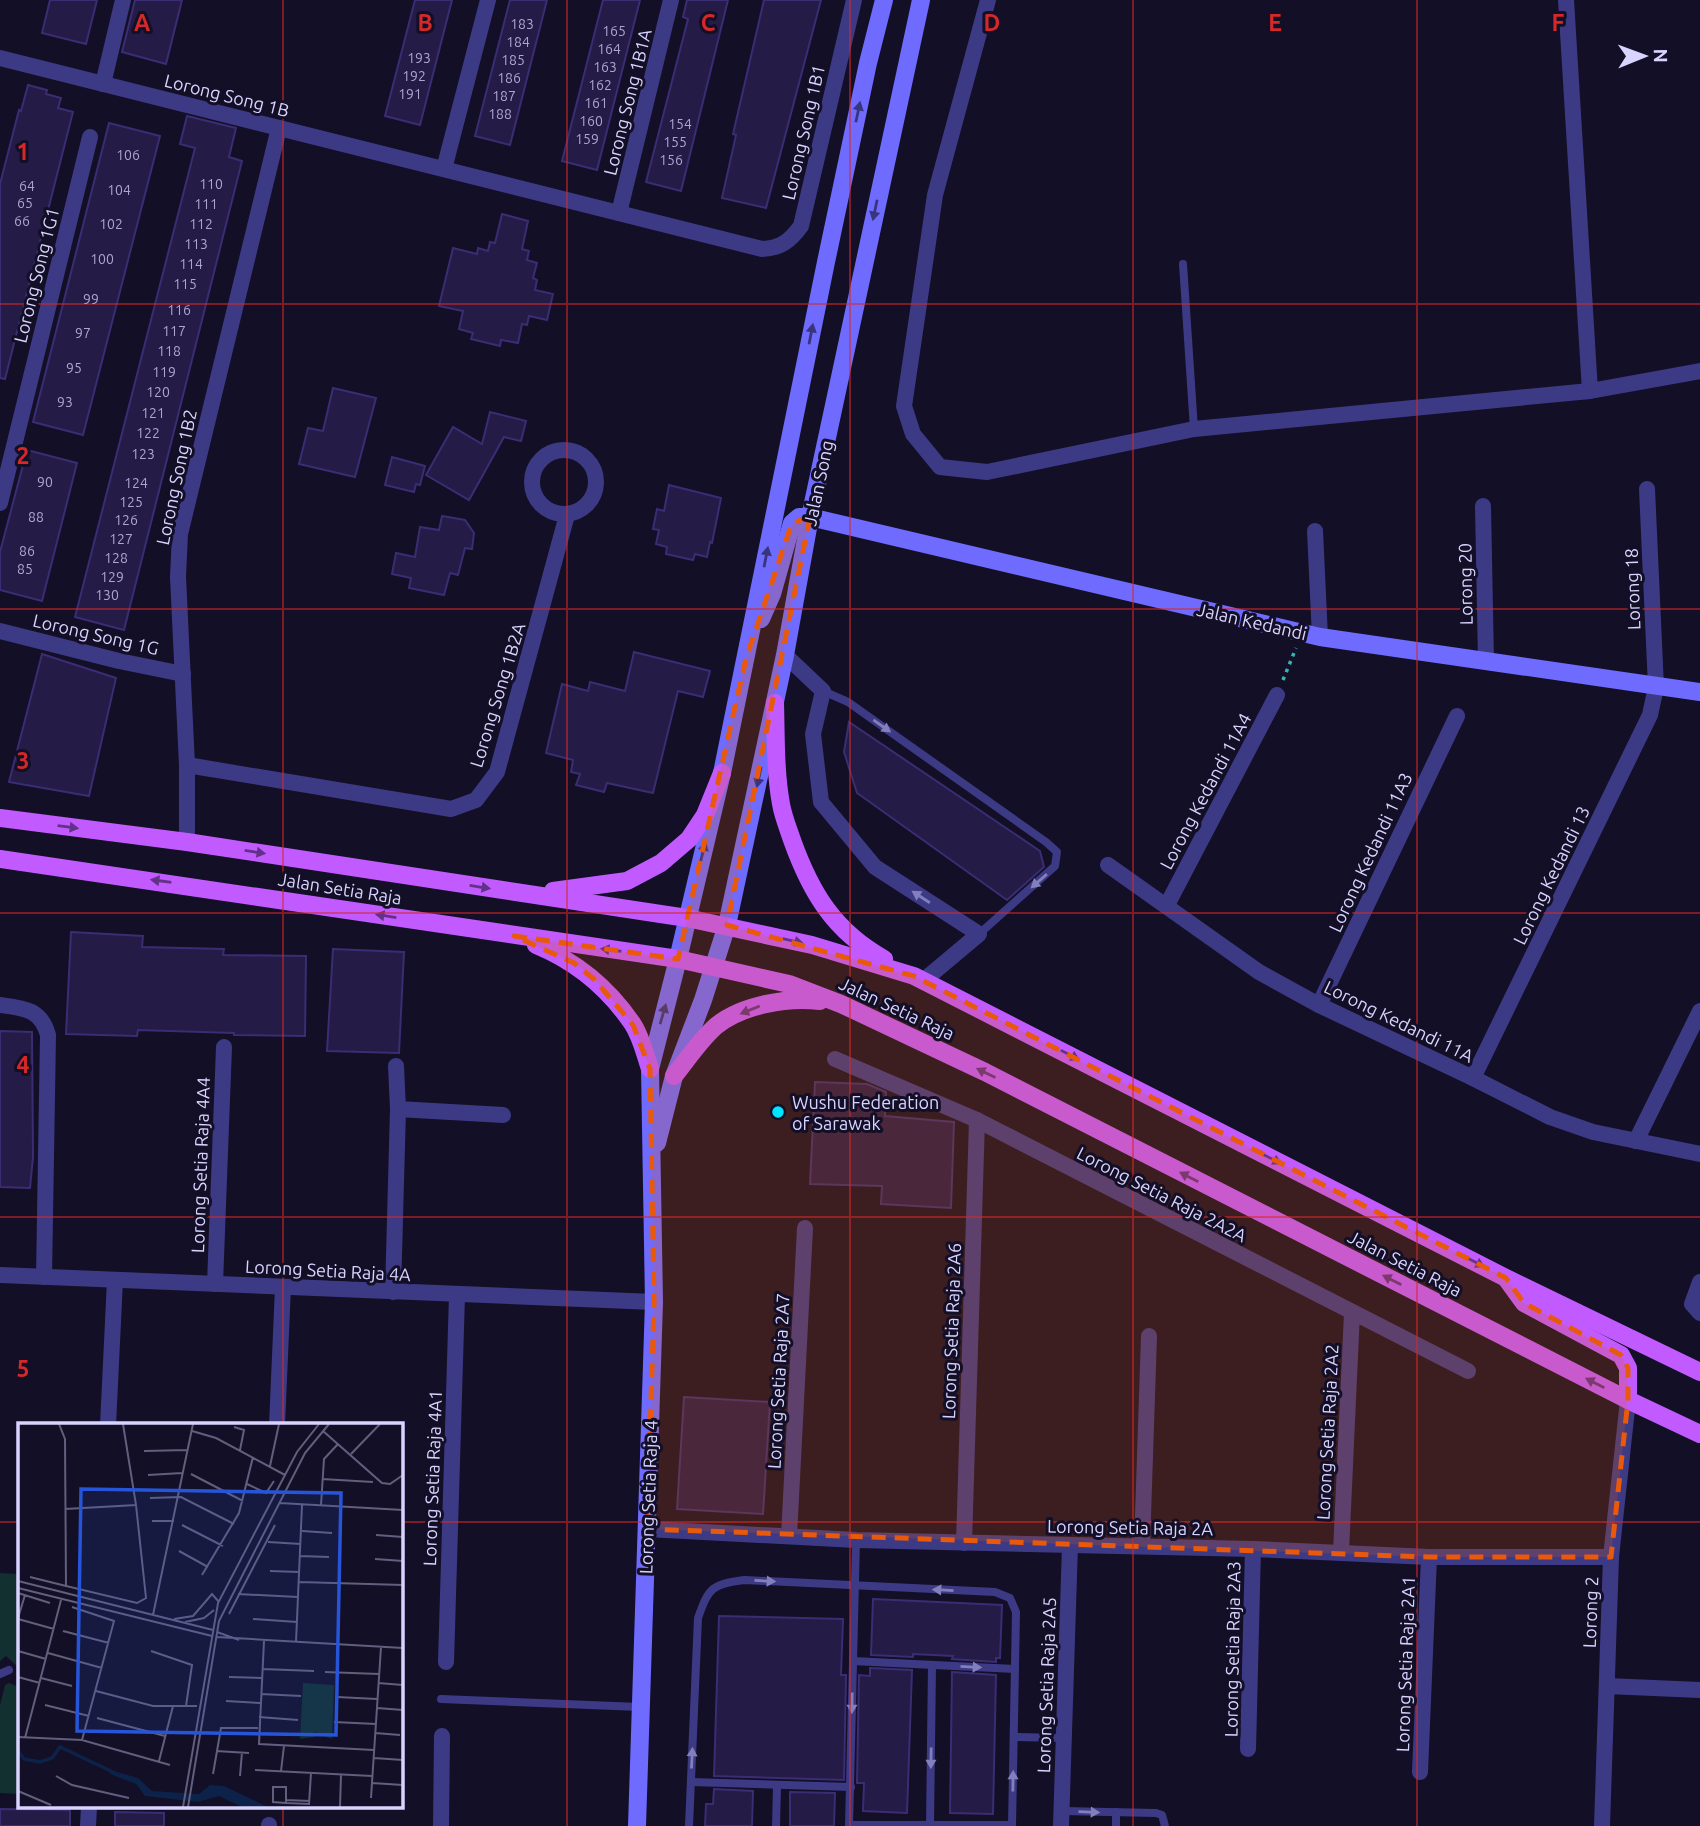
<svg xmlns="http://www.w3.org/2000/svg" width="1700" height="1826" viewBox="0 0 1700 1826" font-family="Ubuntu,sans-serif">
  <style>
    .green { fill: #12302f }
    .building { fill: #241b47; stroke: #3b2d73; stroke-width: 2 }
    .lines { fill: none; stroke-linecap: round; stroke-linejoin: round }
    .path { stroke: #2fb8b0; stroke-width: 3.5; stroke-dasharray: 3.5 5; stroke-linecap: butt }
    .lane { stroke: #3d3a85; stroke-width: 8 }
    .street { stroke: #3d3a85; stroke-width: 16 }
    .secondary { stroke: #6f6bff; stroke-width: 18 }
    .primary { stroke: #c25bff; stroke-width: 18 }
    .oneway { fill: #38347d }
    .oneway2 { fill: #837fbc }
    .oneway3 { fill: #623188 }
    .marked { fill: #e8590c; fill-opacity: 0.2; stroke: #e8590c; stroke-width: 5; stroke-dasharray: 14 9; stroke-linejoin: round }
    .grid { fill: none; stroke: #d62828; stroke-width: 2; stroke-opacity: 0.55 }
    .poi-dot { fill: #00e5ff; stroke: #130f26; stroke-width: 2.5 }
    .labels { text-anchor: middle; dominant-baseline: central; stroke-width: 6; stroke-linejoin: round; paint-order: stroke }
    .number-label { font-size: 14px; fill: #aca6d1 }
    .street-label { font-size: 18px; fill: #d9d4ff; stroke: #130f26 }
    .poi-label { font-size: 18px; fill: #d9d4ff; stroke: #130f26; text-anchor: start }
    .inset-river { fill: none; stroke: #0c2248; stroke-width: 3.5 }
    .inset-road { fill: none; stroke: #625e7d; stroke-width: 2 }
    .view { fill: #2655da; fill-opacity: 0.15; stroke: #2655da; stroke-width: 3.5 }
    .inset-edge { fill: none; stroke: #d9d4ff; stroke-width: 3.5 }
    .grid-label { font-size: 23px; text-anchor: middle; font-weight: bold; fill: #d62828; stroke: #130f26; stroke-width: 6; stroke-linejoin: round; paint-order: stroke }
  </style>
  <rect width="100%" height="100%" fill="#130f26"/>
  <!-- green -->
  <g class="green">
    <polygon points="0,1573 19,1574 19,1668 6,1656 0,1661"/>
    <polygon points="9,1683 19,1687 19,1794 0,1793 0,1705 5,1685"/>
  </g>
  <!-- building -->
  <g class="building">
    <polygon points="50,0 97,0 86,44 42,33"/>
    <polygon points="135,0 182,0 166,64 122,52"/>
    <polygon points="415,0 452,0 420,125 385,116"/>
    <polygon points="510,0 547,0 510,145 475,136"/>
    <polygon points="603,0 640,0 597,170 562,161"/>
    <polygon points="687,0 728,0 681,191 646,182 688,19 683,17"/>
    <polygon points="764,0 821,0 766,208 722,198 736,135 733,134"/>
    <polygon points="28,85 47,90 46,94 61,98 58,108 73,112 5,379 0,378 0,184 19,110 21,111"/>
    <polygon points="187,116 236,128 229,157 242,161 124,630 75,617 195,148 180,144"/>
    <polygon points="109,123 160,136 83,435 33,422"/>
    <polygon points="502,214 528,221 522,249 529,251 527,260 537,263 533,278 537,280 535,290 553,294 547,320 529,316 527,325 522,324 518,343 501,340 500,346 471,339 473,333 459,329 463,311 439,306 453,248 477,254 478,248 488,251 490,242 495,243"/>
    <polygon points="333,388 376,398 355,477 299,464 308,428 323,431"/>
    <polygon points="490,412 526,421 521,441 504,437 469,500 426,475 453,427 482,444"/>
    <polygon points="27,450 77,463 42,601 0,590 0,552"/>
    <polygon points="392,457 425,466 420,485 416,484 414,492 385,485"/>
    <polygon points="669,485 721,498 712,543 710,542 707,557 695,554 693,560 666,554 667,547 656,544 659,530 653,529 657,509 664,511"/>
    <polygon points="442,516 465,520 474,533 472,549 465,548 458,575 450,573 444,595 409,588 411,578 392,574 396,553 415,557 420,527 439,530"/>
    <polygon points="634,652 710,671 703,697 678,691 653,793 607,783 604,792 576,785 580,774 571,772 573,760 546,753 562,684 588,691 590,682 625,691"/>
    <polygon points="42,654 116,678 89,796 9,782"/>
    <polygon points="849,722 1040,851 1044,867 1007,900 857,793 844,752"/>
    <polygon points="71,932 143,936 142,947 224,949 223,955 306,956 305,1036 234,1035 234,1033 138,1030 137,1036 66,1034"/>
    <polygon points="333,949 404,952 399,1053 327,1051"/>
    <polygon points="0,1031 32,1032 33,1157 30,1188 0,1187"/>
    <polygon points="815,1082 867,1084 886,1092 885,1116 954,1122 951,1208 881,1204 882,1186 810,1184"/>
    <polygon points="684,1397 770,1402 763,1514 677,1509"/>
    <polygon points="873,1599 1002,1605 1000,1658 996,1658 996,1662 952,1659 953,1656 913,1654 913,1657 871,1655"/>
    <polygon points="719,1616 843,1619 841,1675 846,1675 844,1780 714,1776"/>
    <polygon points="870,1668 912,1670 907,1813 863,1811 864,1783 857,1783 859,1675 870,1676"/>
    <polygon points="952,1672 996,1675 993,1814 950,1813"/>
    <polygon points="714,1789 753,1791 752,1826 705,1826 706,1804 713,1804"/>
    <polygon points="790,1792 835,1793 834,1826 790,1826"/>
    <polygon points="0,1809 70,1810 70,1826 0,1826"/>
    <polygon points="115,1812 164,1813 164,1826 115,1826"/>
  </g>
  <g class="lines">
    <!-- path -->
    <polyline class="path" points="1283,680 1296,648"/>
    <!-- lane -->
    <g class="lane">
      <polyline points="1183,264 1194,429"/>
      <polyline points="823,691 848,702 1046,842 1057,852 1055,866 979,934"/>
      <polyline points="853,1661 1015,1669"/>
      <polyline points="0,1674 9,1670"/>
      <polyline points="441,1699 640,1707"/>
      <polyline points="1014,1737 1064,1738"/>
      <polyline points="691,1782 851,1787"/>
      <polyline points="1062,1811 1156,1813 1162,1815 1165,1826"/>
      <polyline points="849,1825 1012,1825"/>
      <polyline points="930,1825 932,1665"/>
      <path d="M689 1826 698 1618C709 1587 712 1584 745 1580L995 1592 1010 1598 1016 1612 1012 1826"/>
      <polyline points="776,1826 777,1786"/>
      <polyline points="849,1826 856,1540"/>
      <polyline points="1116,1826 1116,1812"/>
    </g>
    <!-- street -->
    <g class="street">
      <polyline points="988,0 935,195 904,406 913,434 940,467 987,472 1194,429 1590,391"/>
      <polyline points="1566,0 1590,391 1700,371"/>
      <path d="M0 58 762 249C781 248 790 241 801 226L854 0"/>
      <polyline points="103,84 123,0"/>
      <polyline points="444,169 488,0"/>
      <polyline points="619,213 671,0"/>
      <circle cx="564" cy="482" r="32"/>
      <polyline points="0,503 90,137"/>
      <polyline points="1483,506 1486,661"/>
      <polyline points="1315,531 1320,637"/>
      <polyline points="0,631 119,661 183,674"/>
      <polyline points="785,655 823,691 813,734 821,802 875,867 979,934 923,981"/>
      <polyline points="187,765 451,809 476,800 497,772 567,515"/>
      <polyline points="187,842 187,765 178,577 180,534 279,128"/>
      <polyline points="1108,865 1259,972 1319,1005 1473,1078 1550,1117 1593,1132 1700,1154"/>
      <polyline points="1167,905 1277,695"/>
      <path d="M0 1005C24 1008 41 1009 48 1035L44 1277"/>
      <polyline points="1319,1005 1457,716"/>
      <polyline points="835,1059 977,1120 1468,1371"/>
      <polyline points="1473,1078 1650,715 1656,687 1647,489"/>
      <polyline points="398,1109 503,1115"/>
      <polyline points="1636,1141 1700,1011"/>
      <polyline points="0,1275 654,1302"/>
      <polyline points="1700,1282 1692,1304 1700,1313"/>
      <polyline points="215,1284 224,1047"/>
      <polyline points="393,1292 398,1109 396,1066"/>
      <polyline points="108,1425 115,1280"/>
      <polyline points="277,1425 283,1287"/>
      <polyline points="647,1529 856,1540 1253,1549 1429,1557 1611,1557"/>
      <polyline points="789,1536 805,1228"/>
      <polyline points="964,1543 977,1120"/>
      <polyline points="1142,1546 1149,1336"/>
      <polyline points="1341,1552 1352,1313"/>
      <polyline points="446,1662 457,1295"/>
      <polyline points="1607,1686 1700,1690"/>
      <polyline points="1248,1749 1253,1549"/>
      <polyline points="1420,1772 1429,1557"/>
      <polyline points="88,1826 89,1807"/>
      <polyline points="269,1826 269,1825"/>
      <polyline points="441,1826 442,1736"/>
      <polyline points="1061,1826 1070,1545"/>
      <polyline points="1602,1826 1611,1557 1628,1400"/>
    </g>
    <!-- secondary -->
    <g class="secondary">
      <polyline points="761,619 772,594 792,523 799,517 810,517 1320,637 1700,692"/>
      <polyline points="657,1143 674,1076 703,1000 727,925 785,655 810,517 921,0"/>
      <polyline points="637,1826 654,1302 650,1069 678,959 722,773 826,262 868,63 884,0"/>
    </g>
    <!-- primary -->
    <g class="primary">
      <path d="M775 703C776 737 775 771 781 804 783 816 788 828 792 840 811 893 834 931 884 959"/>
      <polyline points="0,818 187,842 687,918 812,945 914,976 1506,1278 1700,1372"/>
      <polyline points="0,859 678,959 789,984 841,1004 985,1072 1628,1400 1700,1434"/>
      <polyline points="553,891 627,881 661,863 689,839 705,815 722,773"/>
      <path d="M536 945C575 961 608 988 632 1023 641 1036 645 1054 650 1069"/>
      <path d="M674 1076C687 1060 700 1040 716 1026 742 1005 787 997 820 1001"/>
      <polyline points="1508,1281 1524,1303 1621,1355 1628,1368 1628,1400"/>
    </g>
  </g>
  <!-- one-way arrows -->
  <defs><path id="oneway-solid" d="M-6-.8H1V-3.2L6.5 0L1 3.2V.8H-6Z" transform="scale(1.75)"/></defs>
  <g class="oneway">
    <use href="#oneway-solid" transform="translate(858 112) rotate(-78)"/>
    <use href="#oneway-solid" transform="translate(875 210) rotate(102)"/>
    <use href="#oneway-solid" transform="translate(811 334) rotate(-79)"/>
    <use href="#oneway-solid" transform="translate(766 557) rotate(-79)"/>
    <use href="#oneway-solid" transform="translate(759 777) rotate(102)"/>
    <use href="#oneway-solid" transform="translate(703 852) rotate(-76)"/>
    <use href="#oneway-solid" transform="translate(663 1014) rotate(-74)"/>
  </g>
  <g class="oneway2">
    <use href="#oneway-solid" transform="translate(882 726) rotate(35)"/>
    <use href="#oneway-solid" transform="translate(1039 881) rotate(139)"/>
    <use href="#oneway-solid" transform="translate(921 897) rotate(-147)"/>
    <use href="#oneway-solid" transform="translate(765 1581) rotate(3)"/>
    <use href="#oneway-solid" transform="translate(943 1590) rotate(-177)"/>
    <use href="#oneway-solid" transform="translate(971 1667) rotate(3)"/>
    <use href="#oneway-solid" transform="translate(852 1703) rotate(91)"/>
    <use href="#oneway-solid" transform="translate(692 1758) rotate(-87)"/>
    <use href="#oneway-solid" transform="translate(931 1758) rotate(91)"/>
    <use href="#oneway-solid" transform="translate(1013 1781) rotate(-89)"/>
    <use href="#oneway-solid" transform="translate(1089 1812) rotate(2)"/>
  </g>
  <g class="oneway3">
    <use href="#oneway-solid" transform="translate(68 827) rotate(7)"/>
    <use href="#oneway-solid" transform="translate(255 852) rotate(9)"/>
    <use href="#oneway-solid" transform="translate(161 881) rotate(-172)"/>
    <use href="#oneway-solid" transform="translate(480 887) rotate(9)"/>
    <use href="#oneway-solid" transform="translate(386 916) rotate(-171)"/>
    <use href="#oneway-solid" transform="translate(793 941) rotate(13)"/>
    <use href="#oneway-solid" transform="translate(611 950) rotate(-172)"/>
    <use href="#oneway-solid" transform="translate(750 1010) rotate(158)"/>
    <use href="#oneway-solid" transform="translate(1070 1055) rotate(27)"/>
    <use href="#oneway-solid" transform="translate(986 1073) rotate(-154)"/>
    <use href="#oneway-solid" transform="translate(1272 1159) rotate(27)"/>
    <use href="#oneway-solid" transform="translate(1189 1177) rotate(-153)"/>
    <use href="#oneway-solid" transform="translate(1475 1262) rotate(27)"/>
    <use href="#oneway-solid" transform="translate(1392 1280) rotate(-153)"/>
    <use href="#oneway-solid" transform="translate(1595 1383) rotate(-153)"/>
  </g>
  <!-- marked area -->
  <path class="marked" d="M810 517 727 925 914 976 1506 1278 1524 1303 1621 1355 1628 1368V1400L1611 1557H1429L647 1529 654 1302 650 1069 633 1025 595 980 574 963 514 936 678 959 746 658 792 523Z"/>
  <!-- grid -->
  <path class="grid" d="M283 0V1425M567 0V1826M850 0V1826M1133 0V1826M1417 0V1826M0 304H1700M0 609H1700M0 913H1700M0 1217H1700M0 1522H19M401 1522H1700M283 1807V1826"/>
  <!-- markers -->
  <circle class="poi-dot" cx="778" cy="1112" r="7"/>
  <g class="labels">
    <!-- number labels -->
    <g class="number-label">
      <text x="522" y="24">183</text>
      <text x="614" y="31">165</text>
      <text x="518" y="42">184</text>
      <text x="609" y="49">164</text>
      <text x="419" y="58">193</text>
      <text x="513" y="60">185</text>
      <text x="605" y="67">163</text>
      <text x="414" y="76">192</text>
      <text x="509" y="78">186</text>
      <text x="600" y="85">162</text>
      <text x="410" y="94">191</text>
      <text x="504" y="96">187</text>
      <text x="596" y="103">161</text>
      <text x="500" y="114">188</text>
      <text x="591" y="121">160</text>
      <text x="680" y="124">154</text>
      <text x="587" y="139">159</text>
      <text x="675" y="142">155</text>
      <text x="128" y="155">106</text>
      <text x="671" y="160">156</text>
      <text x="211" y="184">110</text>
      <text x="27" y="186">64</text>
      <text x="119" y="190">104</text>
      <text x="25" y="203">65</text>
      <text x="206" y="204">111</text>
      <text x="22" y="221">66</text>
      <text x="111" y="224">102</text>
      <text x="201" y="224">112</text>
      <text x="196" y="244">113</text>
      <text x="102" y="259">100</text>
      <text x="191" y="264">114</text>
      <text x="185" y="284">115</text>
      <text x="91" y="299">99</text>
      <text x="179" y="310">116</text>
      <text x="174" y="331">117</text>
      <text x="83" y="333">97</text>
      <text x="169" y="351">118</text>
      <text x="74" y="368">95</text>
      <text x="164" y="372">119</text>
      <text x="158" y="392">120</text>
      <text x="65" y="402">93</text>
      <text x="153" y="413">121</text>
      <text x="148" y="433">122</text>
      <text x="143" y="454">123</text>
      <text x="45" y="482">90</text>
      <text x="136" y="483">124</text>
      <text x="131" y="502">125</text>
      <text x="36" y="517">88</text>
      <text x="126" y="520">126</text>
      <text x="121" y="539">127</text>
      <text x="27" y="551">86</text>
      <text x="116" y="558">128</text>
      <text x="25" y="569">85</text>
      <text x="112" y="577">129</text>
      <text x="107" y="595">130</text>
    </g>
    <!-- street labels -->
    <g class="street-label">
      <text transform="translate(227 95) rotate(14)">Lorong Song 1B</text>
      <text transform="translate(627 102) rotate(-76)">Lorong Song 1B1A</text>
      <text transform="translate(803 132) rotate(-77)">Lorong Song 1B1</text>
      <text transform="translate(36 275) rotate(-76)">Lorong Song 1G1</text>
      <text transform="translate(176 477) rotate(-78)">Lorong Song 1B2</text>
      <text transform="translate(818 483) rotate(-78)">Jalan Song</text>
      <text transform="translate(1465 584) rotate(-91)">Lorong 20</text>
      <text transform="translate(1632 589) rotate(-92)">Lorong 18</text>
      <text transform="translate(1252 621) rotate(13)">Jalan Kedandi</text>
      <text transform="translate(96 634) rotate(13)">Lorong Song 1G</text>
      <text transform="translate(497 695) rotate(-73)">Lorong Song 1B2A</text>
      <text transform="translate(1205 791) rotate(-62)">Lorong Kedandi 11A4</text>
      <text transform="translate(1370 852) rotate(-65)">Lorong Kedandi 11A3</text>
      <text transform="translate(1551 875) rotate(-64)">Lorong Kedandi 13</text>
      <text transform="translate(340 888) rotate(9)">Jalan Setia Raja</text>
      <text transform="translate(897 1008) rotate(25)">Jalan Setia Raja</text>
      <text transform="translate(1399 1021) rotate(26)">Lorong Kedandi 11A</text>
      <text transform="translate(200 1165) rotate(-88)">Lorong Setia Raja 4A4</text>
      <text transform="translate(1162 1194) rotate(27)">Lorong Setia Raja 2A2A</text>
      <text transform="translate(1405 1263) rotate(27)">Jalan Setia Raja</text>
      <text transform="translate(328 1270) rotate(3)">Lorong Setia Raja 4A</text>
      <text transform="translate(951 1331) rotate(-88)">Lorong Setia Raja 2A6</text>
      <text transform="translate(778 1381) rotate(-87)">Lorong Setia Raja 2A7</text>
      <text transform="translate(1327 1432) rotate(-87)">Lorong Setia Raja 2A2</text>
      <text transform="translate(432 1478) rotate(-88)">Lorong Setia Raja 4A1</text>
      <text transform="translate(648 1497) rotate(-88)">Lorong Setia Raja 4</text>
      <text transform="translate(1130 1527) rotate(1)">Lorong Setia Raja 2A</text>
      <text transform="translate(1590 1612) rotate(-88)">Lorong 2</text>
      <text transform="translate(1232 1649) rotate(-89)">Lorong Setia Raja 2A3</text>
      <text transform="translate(1405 1664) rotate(-88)">Lorong Setia Raja 2A1</text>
      <text transform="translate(1046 1685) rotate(-88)">Lorong Setia Raja 2A5</text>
    </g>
    <!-- poi labels -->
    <g class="poi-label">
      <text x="792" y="1102">Wushu Federation<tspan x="792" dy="21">of Sarawak</tspan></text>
    </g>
  </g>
  <!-- overview -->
  <g transform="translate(18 1423)">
    <rect width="385" height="385" fill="#130f26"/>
    <path d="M285 260 316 262 314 316 297 309 296 314 282 316Z" fill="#12302f"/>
    <path d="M92 347 120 355 134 368 181 371 192 362 206 363 250 384H224L201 373 180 379 127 373 118 361 92 351Z" fill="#0c2248"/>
    <path class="inset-river" d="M0 328 6 336 22 339 34 335 42 324 97 350"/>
    <path class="inset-road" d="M41 1 47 16 48 163 119 180 128 175 118 82M216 4 226 7 222 27M174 8 198 15 267 52M305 8 364 60 372 61 385 52M126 28 169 27M333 31 362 1M252 43 261 1M173 51 225 78M130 52 164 50M304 56 355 59M229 61 248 70 256 58M132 75 163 74 216 101M262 80 385 87M303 82 306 36 320 21M47 86 118 82 105 1M134 98H156M164 102 205 123M284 108 314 110M358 112 385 114M250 119 283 121M161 128 190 144M282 133 311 134M357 136 385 138M252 148 281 149M184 152 221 90 235 34M12 154 48 163M0 158 195 207M281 159 385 162M0 165 194 213M0 170 32 180M220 171 280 174M54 184 96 198 64 317M211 191 257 102M135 192 175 1M0 195 7 172M0 196 36 206M156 196 175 193 194 171 201 179M235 196 279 199M167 199 186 195 196 187M45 208 91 220M199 209 221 217M199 214 385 225M246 218 241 321 356 327M278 219 284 82M0 228 28 236M133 228 174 242 168 283M30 230 84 245M244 246 296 248M307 249 361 251M0 254 22 260M211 254 244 255M23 255 54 263M360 260 385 262M78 268 135 283H179M243 271 283 273M319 274 359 276M208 278 242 280M27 282 71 293M359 285 385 287M241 294 280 297M79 295 147 313M316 299 358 301M357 310 382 312M0 314 64 317 152 342M7 315 43 177M198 328 231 330M356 335 385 337M141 338 155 283M237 347 354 353M263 348 266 323M195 351 203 305H240M38 353 54 362 111 375M222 353 224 329M354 360 385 362M0 368 33 382M353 375 363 224M268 377 292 378M268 380V364H255V379L268 380 291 381 293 350M165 384 200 180 279 29 301 1M170 384 201 198 287 30 311 1M322 384 323 352"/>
    <path class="view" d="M63 66 323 70 318 312 59 308Z"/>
    <rect width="385" height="385" class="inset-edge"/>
  </g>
  <g class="grid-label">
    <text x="142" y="31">A</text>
    <text x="425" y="31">B</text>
    <text x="708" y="31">C</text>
    <text x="992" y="31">D</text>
    <text x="1275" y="31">E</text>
    <text x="1558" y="31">F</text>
    <text x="23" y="160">1</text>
    <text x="23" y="464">2</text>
    <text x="23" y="769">3</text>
    <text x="23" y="1073">4</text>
    <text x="23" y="1377">5</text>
  </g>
  <!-- north arrow -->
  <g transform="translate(1644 56) rotate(89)" stroke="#130f26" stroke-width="5" paint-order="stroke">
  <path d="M0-5L12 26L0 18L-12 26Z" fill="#d9d4ff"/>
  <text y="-10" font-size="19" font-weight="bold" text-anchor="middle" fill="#d9d4ff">N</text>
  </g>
</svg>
